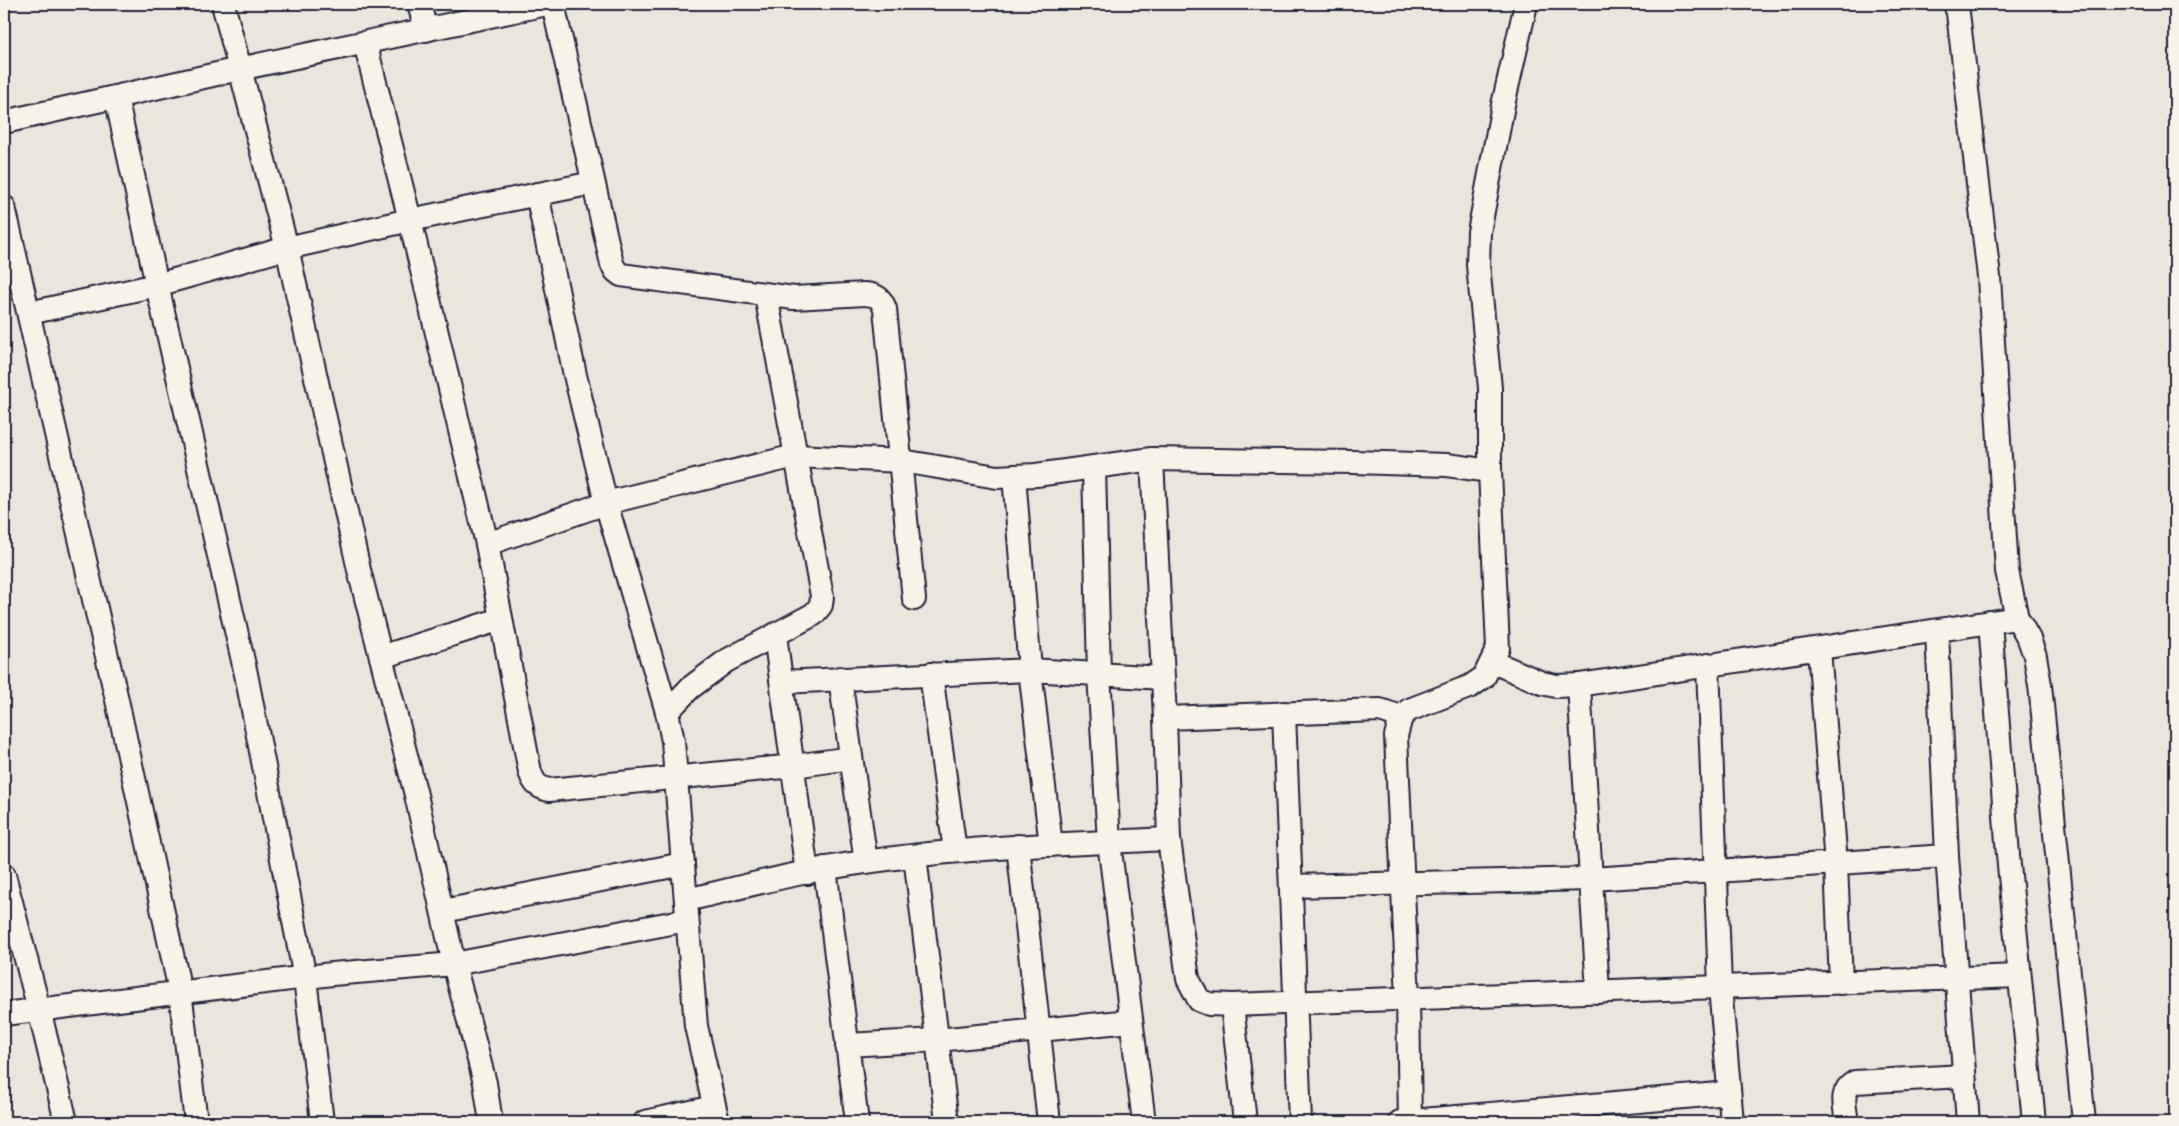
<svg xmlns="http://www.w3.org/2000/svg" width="2179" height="1126" viewBox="0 0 2179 1126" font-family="Itim,sans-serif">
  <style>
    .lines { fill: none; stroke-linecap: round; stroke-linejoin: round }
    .street-casing { stroke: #22223b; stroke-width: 26 }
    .street { stroke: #f7f3e8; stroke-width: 22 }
  </style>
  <rect width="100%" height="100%" fill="#eae6de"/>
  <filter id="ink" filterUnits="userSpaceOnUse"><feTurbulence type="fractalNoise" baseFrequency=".02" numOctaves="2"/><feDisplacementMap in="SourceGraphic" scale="10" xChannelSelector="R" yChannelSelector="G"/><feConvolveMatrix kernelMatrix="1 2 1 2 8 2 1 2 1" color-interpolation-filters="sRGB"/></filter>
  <g filter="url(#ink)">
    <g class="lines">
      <defs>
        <g id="street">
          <polyline points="223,4 287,248 359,570 416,795 454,964 485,1083 491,1122"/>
          <polyline points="419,4 426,30"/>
          <path d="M553 4 612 264 616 271 621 275 794 298 865 294C877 295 881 298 885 309L914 599"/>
          <polyline points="1955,4 1958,13 1989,277 2007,571 2017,618 2029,639 2035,656 2040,685 2084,1122"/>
          <path d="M365 43 410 220 487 544 530 772C534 783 537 787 549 790L794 766 851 758"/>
          <polyline points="116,97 157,285 246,674 305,978 322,1122"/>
          <polyline points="4,122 239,69 547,4"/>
          <polyline points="537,194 575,375 606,503 667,712 673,741 696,1026 718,1122"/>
          <polyline points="4,207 117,700 180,991 196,1122"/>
          <polyline points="29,313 157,285 287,248 410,220 593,183"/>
          <polyline points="1152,459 1165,718 1169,839 1188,979 1199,1000 1209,1004 1232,1005 2019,976"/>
          <polyline points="1094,467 1099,674 1109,842 1144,1122"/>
          <polyline points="1014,476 1030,670 1051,845"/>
          <polyline points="487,544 606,503 795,456 902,461 997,477 1036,475 1152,459 1353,462 1447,465 1490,471"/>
          <polyline points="1990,622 2008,855 2034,1122"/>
          <polyline points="1937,631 1947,856 1968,1122"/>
          <polyline points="775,635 807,873"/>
          <polyline points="1819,649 1836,864 1841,983"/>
          <polyline points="381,657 501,619"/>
          <polyline points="1493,662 1542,683 1556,686 1579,685 2017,618"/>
          <polyline points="1708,665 1720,987 1732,1122"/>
          <polyline points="931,674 955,851"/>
          <polyline points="840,678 866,862"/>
          <polyline points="782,682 1030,670 1163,678"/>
          <polyline points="1579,685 1598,992"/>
          <polyline points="667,712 690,688 726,661 814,614 821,605 822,596 766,295"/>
          <polyline points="1284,713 1300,1122"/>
          <polyline points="1165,718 1380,710 1401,717"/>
          <polyline points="1018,846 1049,1122"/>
          <polyline points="915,856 947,1122"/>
          <polyline points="825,868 857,1122"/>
          <polyline points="4,875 39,1009 66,1122"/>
          <polyline points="1291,886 1591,879 1947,856"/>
          <path d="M687 900C746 886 805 870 865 862 966 847 1067 844 1169 839"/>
          <polyline points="443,911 683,864"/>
          <polyline points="1232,1005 1245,1122"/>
          <polyline points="4,1014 332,974 454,964 687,920"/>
          <polyline points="847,1045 937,1040 1131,1021"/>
          <polyline points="645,1122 714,1107"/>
          <polyline points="1400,1122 1729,1093"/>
          <polyline points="1410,1122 1408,999 1396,736 1401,717 1409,710 1471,686 1484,677 1498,648 1490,471 1490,388 1478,265 1479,232 1503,105 1526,4"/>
          <path d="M1847 1122C1845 1106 1839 1091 1855 1082L1963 1076"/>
        </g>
      </defs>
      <!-- street casing -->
      <use href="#street" class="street-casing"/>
      <!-- street -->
      <use href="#street" class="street"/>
    </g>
  </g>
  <!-- margin -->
  <rect width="2179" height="1126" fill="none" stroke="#f7f3e8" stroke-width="20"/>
  <rect x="10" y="10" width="2159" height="1106" fill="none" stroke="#22223b" stroke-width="2" filter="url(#ink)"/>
</svg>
